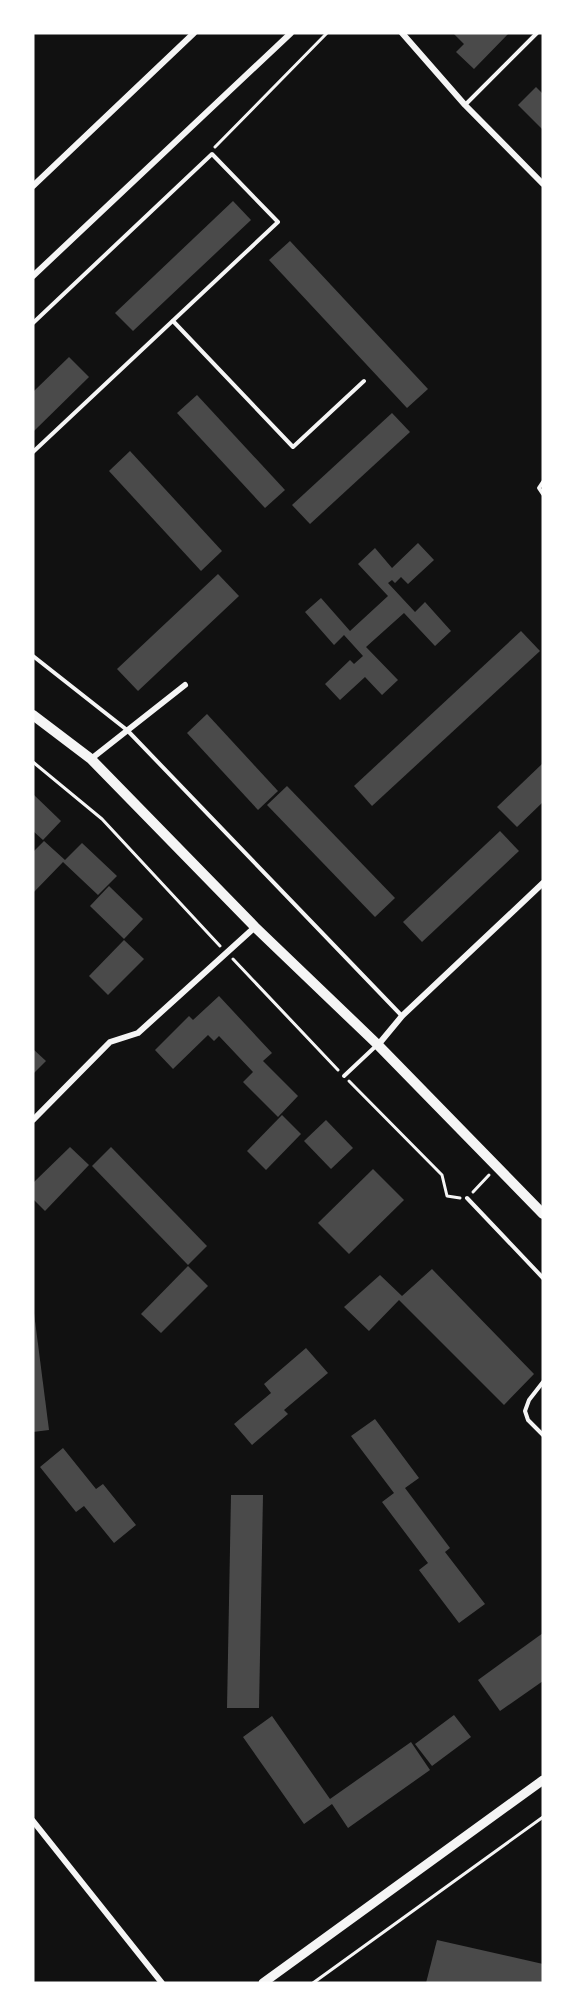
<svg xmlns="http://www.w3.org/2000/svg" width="576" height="2016" viewBox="0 0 576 2016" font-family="Spectral,serif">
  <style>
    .building { fill: #4a4a4a }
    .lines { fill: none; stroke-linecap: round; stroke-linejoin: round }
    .path { stroke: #f5f5f5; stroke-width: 3 }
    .service { stroke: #f5f5f5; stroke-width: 4 }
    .minor { stroke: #f5f5f5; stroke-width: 6 }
    .tertiary { stroke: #f5f5f5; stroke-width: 9 }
    .secondary { stroke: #f5f5f5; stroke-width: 10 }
  </style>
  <rect width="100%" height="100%" fill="#111"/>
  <!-- building -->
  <g class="building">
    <polygon points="453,33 509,33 474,69 456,52 464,44"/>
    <polygon points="536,87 543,94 543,130 518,105"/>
    <polygon points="233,201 251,220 133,331 115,313"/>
    <polygon points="290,241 428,389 407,408 269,260"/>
    <polygon points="69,357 89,377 33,432 33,392"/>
    <polygon points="197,395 285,490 265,508 177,413"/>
    <polygon points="392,413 410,432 310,524 292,505"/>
    <polygon points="130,451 222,551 201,571 109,471"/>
    <polygon points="418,543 434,560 408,584 401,577 395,583 392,580 388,583 415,612 425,602 451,631 435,646 404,613 366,647 398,680 382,695 365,677 340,700 325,684 350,660 354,664 363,656 344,635 334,645 305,612 321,598 350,631 388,596 358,564 375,548 392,568"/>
    <polygon points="218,574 239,596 138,691 117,669"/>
    <polygon points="521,631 540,651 372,806 354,786"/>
    <polygon points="207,714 278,791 258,810 187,733"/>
    <polygon points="543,763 543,802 517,827 497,807"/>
    <polygon points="287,786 395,898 375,917 267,805"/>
    <polygon points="33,794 61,821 43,840 33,831"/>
    <polygon points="500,831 519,851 422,942 403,922"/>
    <polygon points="44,841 65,860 82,843 117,876 98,895 63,862 33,893 33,852"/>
    <polygon points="109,886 143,919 124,939 90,906"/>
    <polygon points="124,940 144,959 108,995 89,976"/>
    <polygon points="219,996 272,1053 263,1061 298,1096 278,1117 243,1082 253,1072 219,1036 214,1041 208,1035 173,1069 155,1050 189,1016 193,1020"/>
    <polygon points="33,1049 46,1061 33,1074"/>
    <polygon points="282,1115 301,1134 266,1170 247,1151"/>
    <polygon points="326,1120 353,1148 331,1169 304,1141"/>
    <polygon points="70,1147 89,1165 45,1211 33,1199 33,1183"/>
    <polygon points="111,1147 207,1246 188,1265 92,1166"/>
    <polygon points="373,1169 404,1200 349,1254 318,1223"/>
    <polygon points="188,1266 208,1286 161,1333 141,1314"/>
    <polygon points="432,1269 534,1374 504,1405 399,1300 369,1331 344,1307 380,1275 402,1296"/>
    <polygon points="33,1313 34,1313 49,1430 33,1432"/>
    <polygon points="306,1348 328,1373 284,1410 288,1414 252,1445 234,1424 271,1393 264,1384"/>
    <polygon points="375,1419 419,1478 405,1488 450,1548 445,1552 485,1604 459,1623 419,1570 428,1563 382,1502 394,1493 351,1436"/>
    <polygon points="63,1448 96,1489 103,1484 136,1525 114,1543 84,1506 76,1512 40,1467"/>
    <polygon points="231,1495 263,1495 259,1708 227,1708"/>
    <polygon points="543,1633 543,1681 500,1711 478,1680"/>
    <polygon points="454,1715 471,1737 432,1766 415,1744"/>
    <polygon points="272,1716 330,1799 411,1742 430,1770 348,1828 332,1804 304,1824 243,1737"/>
    <polygon points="437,1940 543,1964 543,1983 426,1983"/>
  </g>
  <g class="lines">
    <!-- path -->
    <g class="path">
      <polyline points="215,147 327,33"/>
      <polyline points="33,762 102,819 220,946"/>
      <polyline points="233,959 338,1070"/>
      <polyline points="349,1081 442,1175 447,1196 460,1198"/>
      <polyline points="473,1192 489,1175"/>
      <polyline points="313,1983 543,1817"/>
    </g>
    <!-- service -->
    <g class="service">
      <polyline points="465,105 537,33"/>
      <polyline points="173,321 293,447 364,381"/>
      <polyline points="33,323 212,154 278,222 33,452"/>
      <polyline points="543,482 539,488 543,494"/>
      <polyline points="33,656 127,730 402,1016"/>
      <polyline points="344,1076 377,1045"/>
      <polyline points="467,1198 543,1278"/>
      <polyline points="543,1382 529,1400 525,1411 528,1420 543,1435"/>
    </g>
    <!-- minor -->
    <g class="minor">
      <polyline points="402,33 465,105 543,184"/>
      <polyline points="33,186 194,33"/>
      <polyline points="33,276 291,33"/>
      <polyline points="91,759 185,685"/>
      <polyline points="378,1045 402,1016 543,883"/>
      <polyline points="33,1120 110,1042 138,1033 255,927"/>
      <polyline points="33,1821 162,1983"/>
    </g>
    <!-- tertiary -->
    <polyline class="tertiary" points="263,1983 543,1780"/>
    <!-- secondary -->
    <polyline class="secondary" points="33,715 91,759 255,927 378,1045 543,1214"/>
  </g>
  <!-- border -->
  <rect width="576" height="2016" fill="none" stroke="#ffffff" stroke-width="69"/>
</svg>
